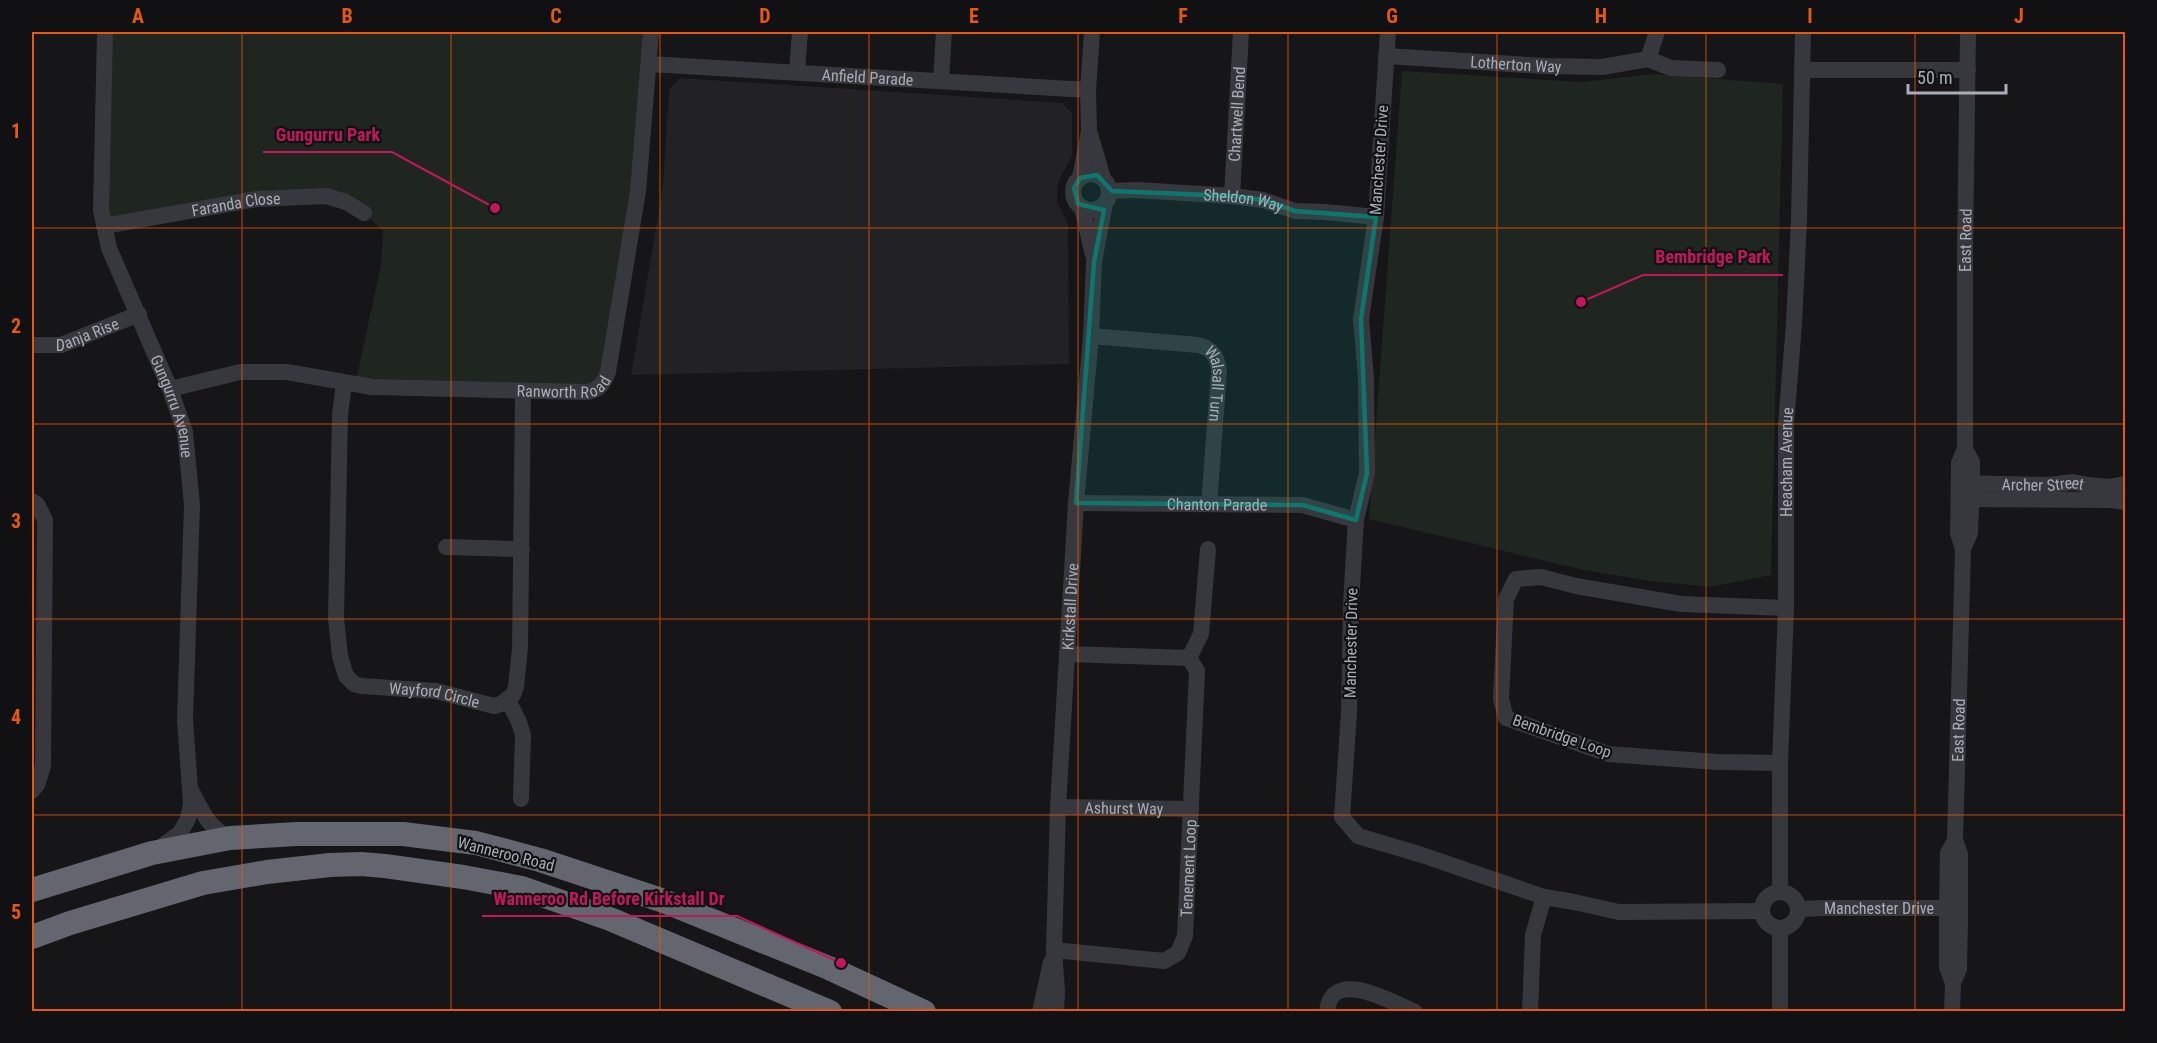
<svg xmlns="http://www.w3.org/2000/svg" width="2157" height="1043" viewBox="0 0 2157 1043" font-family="'Roboto Condensed',sans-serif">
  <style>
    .built { fill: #222225 }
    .green { fill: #1e261f }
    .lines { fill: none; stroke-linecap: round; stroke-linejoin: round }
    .minor { stroke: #37383d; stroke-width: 16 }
    .highway { stroke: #63666e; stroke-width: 24 }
    .marked { fill: #0f766e; fill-opacity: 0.2; stroke: #0f766e; stroke-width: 4.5; stroke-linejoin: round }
    .grid { fill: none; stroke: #e8590c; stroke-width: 1.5; stroke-opacity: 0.55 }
    .labels { text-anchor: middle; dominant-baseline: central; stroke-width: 4.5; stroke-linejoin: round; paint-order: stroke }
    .street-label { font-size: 16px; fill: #a8adb8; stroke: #111113 }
    .leader { fill: none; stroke: #c2185b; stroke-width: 2 }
    .callout-dot { fill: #c2185b; stroke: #111113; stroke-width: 2 }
    .callout-label { font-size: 18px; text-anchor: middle; font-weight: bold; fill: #c2185b; stroke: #111113; stroke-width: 4.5; stroke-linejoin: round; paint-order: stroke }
    .neatline { fill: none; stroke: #e8590c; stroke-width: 2 }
    .grid-label { font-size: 20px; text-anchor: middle; font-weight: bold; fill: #e8590c }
  </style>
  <rect width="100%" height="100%" fill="#161618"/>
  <!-- built -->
  <polygon class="built" points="680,78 1063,103 1072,114 1072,155 1058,182 1057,202 1068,224 1069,364 631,375 663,186 669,90"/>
  <!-- green -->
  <g class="green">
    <polygon points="106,32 651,32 638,191 597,389 355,385 381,265 383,231 364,213 326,196 104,226"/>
    <polygon points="1402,71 1582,82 1654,74 1783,84 1771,575 1710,587 1651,581 1584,570 1369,519"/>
  </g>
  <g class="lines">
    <!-- minor -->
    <g class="minor">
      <path id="s1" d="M105 32 101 210 109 248 170 389 185 432 192 505 185 720 191 803 188 819 180 833 158 849"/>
      <polyline points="1388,32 1376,217 1361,319 1366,378 1367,473 1356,520 1351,603 1349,712 1342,817 1358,836 1422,855 1544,897 1574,902 1619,912 1762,911"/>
      <path id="s2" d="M1386 56 1544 66 1602 67 1648 59 1657 32"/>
      <polyline points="1648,59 1671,68 1718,70"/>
      <path id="s3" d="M649 64 1088 90"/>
      <polyline points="1803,70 1968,70"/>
      <polyline points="797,71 800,32"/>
      <polyline points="941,80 944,32"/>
      <polyline points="1090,134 1103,178"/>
      <circle cx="1091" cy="192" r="18"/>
      <polyline points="1080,178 1089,131 1088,90 1092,32"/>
      <path id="s4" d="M1109 191 1137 190 1232 196 1263 200 1295 211 1325 212 1376 217"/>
      <path id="s5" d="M1232 196 1241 32"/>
      <polyline points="1082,208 1093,255"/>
      <path id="s6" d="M104 226 257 199 326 196 346 202 364 213"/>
      <path id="s7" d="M1091 336 1198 345C1213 348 1218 358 1219 372L1209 504"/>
      <path id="s8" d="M32 345H61L139 314"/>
      <path id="s9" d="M344 383 340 414 336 618 340 656 346 676 354 684 362 686 436 691 494 706 501 704 513 695 516 687 520 648 523 391"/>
      <path id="s10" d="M170 389 240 372H287L372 387 588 392C600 389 604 383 608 372L638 191 651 32"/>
      <path id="s11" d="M1959 483 2049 485 2073 482 2088 485 2109 487 2126 484"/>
      <polyline points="1959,499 2112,500 2126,502"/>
      <polyline points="32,501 37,504 45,520 43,766 37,785 32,791"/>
      <path id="s12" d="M1076 503 1302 505 1356 520"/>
      <polyline points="446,547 522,549"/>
      <polyline points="1963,549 1970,533 1972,483 1972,462 1965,449"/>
      <polyline points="1189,658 1201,634 1208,549"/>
      <polyline points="508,700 519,722 523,735 521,799"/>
      <polyline points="1780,763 1717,762 1608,754 1506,718 1501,699 1506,599 1516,579 1541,577 1576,586 1681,604 1786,608"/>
      <path d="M192 792C202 811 209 829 230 838"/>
      <path id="s13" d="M1058 807 1191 809"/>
      <circle cx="1780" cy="910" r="18"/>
      <path id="s14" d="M1780 892V763L1786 608V424L1794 324 1799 220 1803 32"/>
      <path id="s15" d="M1798 909 1826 908H1956"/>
      <path id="s16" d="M1054 950 1164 961 1178 953 1185 936 1197 671 1189 658 1067 654"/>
      <path id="s17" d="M1953 983 1959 969 1960 922V854L1955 840 1963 549 1958 533 1959 463 1965 449V250L1968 32"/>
      <polyline points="1040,1012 1051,962"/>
      <path id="s18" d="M1056 1012 1057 991 1054 950 1058 807 1076 503 1091 336 1094 262 1105 203"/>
      <path d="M1327 1012C1331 966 1391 1002 1415 1012"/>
      <polyline points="1530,1012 1533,935 1544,897"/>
      <polyline points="1780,1012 1780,929"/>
      <polyline points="1952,1012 1953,983 1947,967 1947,908 1948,853 1955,840"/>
    </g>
    <!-- highway -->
    <g class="highway">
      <polyline points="32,890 152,853 230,838 297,834 403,834 476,843 540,860 661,900 829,968 924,1012"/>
      <polyline points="32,937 70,923 203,883 267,872 330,865 361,864 385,866 463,877 522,888 610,919 830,1012"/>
    </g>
  </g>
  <!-- marked area -->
  <path class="marked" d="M1097 175 1112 191 1232 196 1263 200 1295 211 1376 217 1361 319 1367 473 1356 520 1302 505 1076 503 1094 262 1104 210 1078 204 1074 188 1080 178Z"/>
  <!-- grid -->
  <path class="grid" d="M242 32V1012M451 32V1012M660 32V1012M869 32V1012M1078 32V1012M1288 32V1012M1497 32V1012M1706 32V1012M1915 32V1012M32 228H2126M32 424H2126M32 619H2126M32 815H2126"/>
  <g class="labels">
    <!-- street labels -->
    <g class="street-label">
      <text stroke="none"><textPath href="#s2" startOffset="130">Lotherton Way</textPath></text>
      <text stroke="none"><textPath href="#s3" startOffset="219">Anfield Parade</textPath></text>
      <text stroke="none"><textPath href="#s5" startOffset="82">Chartwell Bend</textPath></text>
      <text transform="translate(1379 160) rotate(-86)">Manchester Drive</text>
      <text stroke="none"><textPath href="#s4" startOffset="135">Sheldon Way</textPath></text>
      <text stroke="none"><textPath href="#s6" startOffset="134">Faranda Close</textPath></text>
      <text stroke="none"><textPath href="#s17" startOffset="747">East Road</textPath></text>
      <text stroke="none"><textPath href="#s8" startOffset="57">Danja Rise</textPath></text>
      <text stroke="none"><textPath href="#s10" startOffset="398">Ranworth Road</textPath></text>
      <text stroke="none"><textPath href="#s7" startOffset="156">Walsall Turn</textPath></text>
      <text stroke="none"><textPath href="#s1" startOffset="388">Gungurru Avenue</textPath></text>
      <text stroke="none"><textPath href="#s14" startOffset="430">Heacham Avenue</textPath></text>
      <text stroke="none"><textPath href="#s11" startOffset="84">Archer Street</textPath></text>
      <text stroke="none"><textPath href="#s12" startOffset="141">Chanton Parade</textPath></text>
      <text stroke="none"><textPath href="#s18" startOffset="406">Kirkstall Drive</textPath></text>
      <text transform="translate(1351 643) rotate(-89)">Manchester Drive</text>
      <text stroke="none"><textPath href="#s9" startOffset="387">Wayford Circle</textPath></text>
      <text stroke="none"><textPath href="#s17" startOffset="255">East Road</textPath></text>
      <text transform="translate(1562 736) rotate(19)">Bembridge Loop</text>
      <text stroke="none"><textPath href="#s13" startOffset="66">Ashurst Way</textPath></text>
      <text transform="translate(506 854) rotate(14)">Wanneroo Road</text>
      <text stroke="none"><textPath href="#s16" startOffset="213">Tenement Loop</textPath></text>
      <text stroke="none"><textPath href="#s15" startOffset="81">Manchester Drive</textPath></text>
    </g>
  </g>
  <!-- callouts -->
  <path class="leader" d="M495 208L392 152H263M1581 302L1643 275H1783M841 963L737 916H482"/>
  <g class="callout-dot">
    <circle cx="495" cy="208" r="6"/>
    <circle cx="1581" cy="302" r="6"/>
    <circle cx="841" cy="963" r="6"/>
  </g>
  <g class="callout-label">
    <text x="328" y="141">Gungurru Park</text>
    <text x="1713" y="263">Bembridge Park</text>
    <text x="609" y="905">Wanneroo Rd Before Kirkstall Dr</text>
  </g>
  <!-- border -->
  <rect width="2157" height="1043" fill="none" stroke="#111113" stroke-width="66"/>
  <!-- scale -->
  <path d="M1908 84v9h98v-9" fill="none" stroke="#a8adb8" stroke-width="3"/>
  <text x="1917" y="84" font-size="18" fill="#a8adb8" stroke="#111113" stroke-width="4.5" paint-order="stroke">50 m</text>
  <rect x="33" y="33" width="2091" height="977" class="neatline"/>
  <g class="grid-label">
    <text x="138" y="23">A</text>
    <text x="347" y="23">B</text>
    <text x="556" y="23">C</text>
    <text x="765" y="23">D</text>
    <text x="974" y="23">E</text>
    <text x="1183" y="23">F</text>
    <text x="1392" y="23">G</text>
    <text x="1601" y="23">H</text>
    <text x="1810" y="23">I</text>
    <text x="2019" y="23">J</text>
    <text x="16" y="138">1</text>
    <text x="16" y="333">2</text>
    <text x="16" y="528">3</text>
    <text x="16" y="724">4</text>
    <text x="16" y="919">5</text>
  </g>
</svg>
